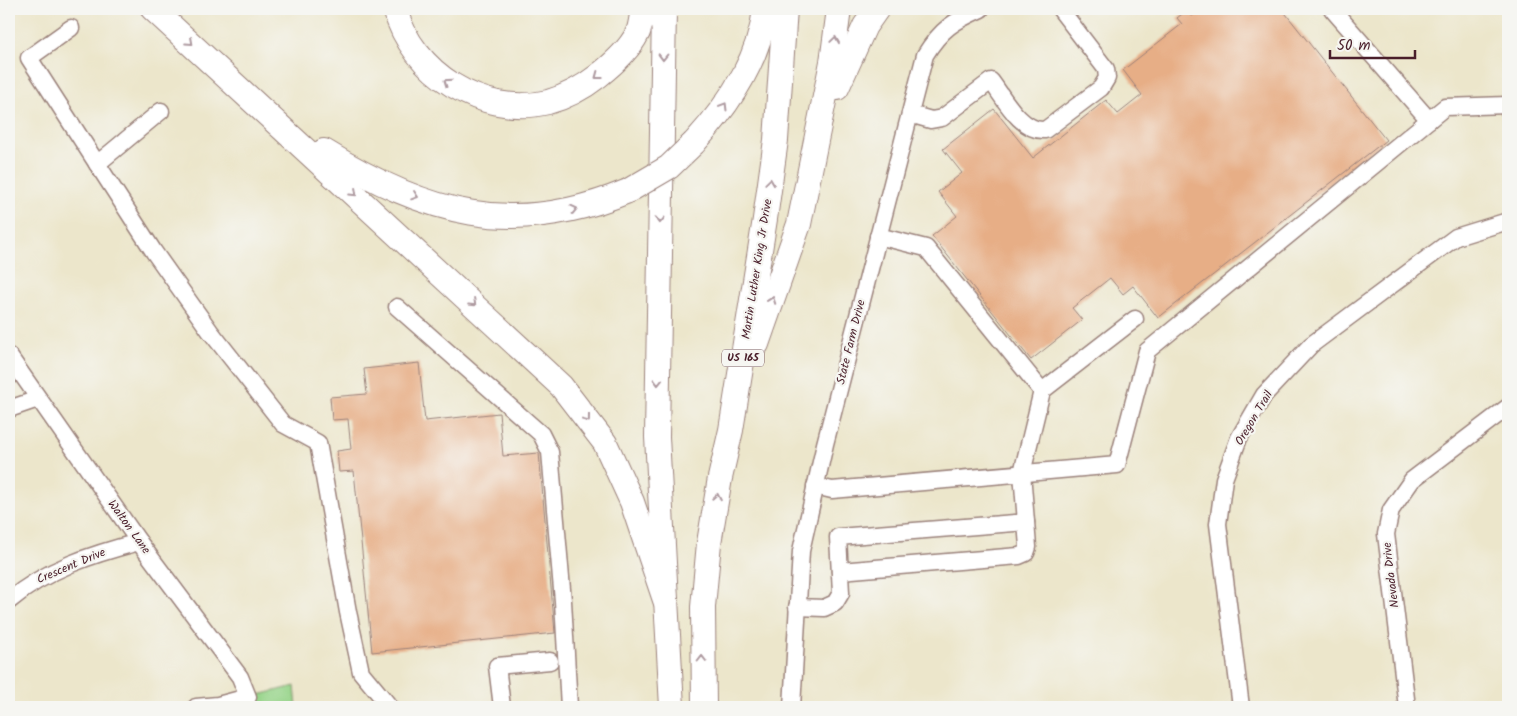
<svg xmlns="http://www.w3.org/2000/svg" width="1517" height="716" viewBox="0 0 1517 716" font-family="Kalam,sans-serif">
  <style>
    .green { fill: #96d489; stroke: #707a5a }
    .building { fill: #e7ae86 }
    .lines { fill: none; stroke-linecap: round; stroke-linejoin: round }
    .minor-casing { stroke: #9b827b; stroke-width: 19 }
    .highway-casing { stroke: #9b827b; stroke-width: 26 }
    .minor { stroke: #fff; stroke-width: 16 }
    .highway { stroke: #fff; stroke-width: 24 }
    .highway-bridge-casing { stroke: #9b827b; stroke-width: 26; stroke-linecap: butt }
    .highway-bridge { stroke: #fff; stroke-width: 24 }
    .oneway { stroke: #ae9aa0 }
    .labels { text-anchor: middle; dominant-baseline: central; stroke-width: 4.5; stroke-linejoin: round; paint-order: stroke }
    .shield { fill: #f6f6f2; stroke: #7e6067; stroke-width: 1 }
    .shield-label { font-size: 11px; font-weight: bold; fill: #4a1f2b }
    .street-label { font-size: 12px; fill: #4a1f2b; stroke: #f6f6f2 }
  </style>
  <rect width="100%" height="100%" fill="#f6f6f2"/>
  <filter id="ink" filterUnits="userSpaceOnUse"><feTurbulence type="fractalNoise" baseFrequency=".02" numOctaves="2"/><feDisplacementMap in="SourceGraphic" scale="10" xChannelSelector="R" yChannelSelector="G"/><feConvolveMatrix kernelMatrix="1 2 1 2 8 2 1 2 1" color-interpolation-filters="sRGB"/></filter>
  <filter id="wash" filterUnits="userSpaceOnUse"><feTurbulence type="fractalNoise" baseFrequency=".0096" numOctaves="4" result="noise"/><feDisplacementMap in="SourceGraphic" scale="20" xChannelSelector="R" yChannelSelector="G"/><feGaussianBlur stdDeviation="1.12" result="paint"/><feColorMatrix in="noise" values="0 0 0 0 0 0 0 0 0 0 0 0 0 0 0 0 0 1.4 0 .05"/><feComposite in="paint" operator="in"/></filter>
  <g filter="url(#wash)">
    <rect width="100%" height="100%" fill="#ece6cb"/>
    <!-- green -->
    <polygon class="green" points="295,686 297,707 196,707 218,705"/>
    <g id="blocks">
      <!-- building -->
      <g class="building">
        <polygon points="1201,9 1282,9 1386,140 1158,318 1133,286 1123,294 1110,278 1072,308 1082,320 1031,360 932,236 957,216 938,192 962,173 943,149 994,109 1033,158 1106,100 1118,114 1142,95 1123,70 1182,24 1177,18 1187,10 1192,16"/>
        <polygon points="419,363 425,421 499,413 503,456 539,453 555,633 372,652 354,471 339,472 337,451 351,449 348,419 332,420 330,397 367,394 364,369"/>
      </g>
    </g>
  </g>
  <g filter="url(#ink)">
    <use href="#blocks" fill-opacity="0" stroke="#9b827b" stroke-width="1"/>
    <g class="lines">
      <defs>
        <g id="minor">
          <polyline points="1332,9 1429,120 1445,107 1508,105"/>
          <polyline points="71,28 29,58 154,252 210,331 283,424 318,443 348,612 361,672 390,707"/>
          <path d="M910 114 931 120 942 118 991 81C1004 98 1021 132 1045 130L1101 88 1107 78 1106 69 1060 9"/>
          <polyline points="97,164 161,111"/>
          <polyline points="878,236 926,248 1042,391"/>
          <polyline points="397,307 541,434 550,452 563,601 569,707"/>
          <polyline points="9,356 139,542 240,677 248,697 218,705 196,707"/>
          <polyline points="9,409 38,399"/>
          <polyline points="815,486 832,490 1117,465 1147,351 1429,120"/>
          <polyline points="840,571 1019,556 1026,553 1028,547 1026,522"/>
          <path d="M9 601C46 569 93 554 139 542"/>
          <polyline points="797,607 824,608 835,603 841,593 838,537 1026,522 1022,473 1042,391 1135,319"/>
          <polyline points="502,707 497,666 550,661"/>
          <path d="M792 707 801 551 825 444 925 55C941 29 954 21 981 9"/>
          <polyline points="1241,707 1218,524 1224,479 1239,438 1264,395 1311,345 1456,237 1508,221"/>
          <polyline points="1407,707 1386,534 1391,510 1412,480 1508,407"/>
        </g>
        <g id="highway">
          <polyline points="153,9 561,386 605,443 632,502 665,600"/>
          <path d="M395 9C412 73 483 118 548 102 566 97 584 87 598 76 612 65 629 50 637 34 641 27 641 17 643 9"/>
          <polyline points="664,9 657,437 672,707"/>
          <polyline points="837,88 865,26 877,9"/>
          <path d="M694 143C727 107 760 59 765 9"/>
          <path d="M324 151C426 214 513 239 628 191"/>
          <polyline points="757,344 799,224 832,62 839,9"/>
          <polyline points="704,707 703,607 709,543 720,478 731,430 765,219 776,140 785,9"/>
        </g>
      </defs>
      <!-- minor casing -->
      <use href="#minor" class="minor-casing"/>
      <!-- highway casing -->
      <use href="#highway" class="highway-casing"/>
      <!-- minor -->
      <use href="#minor" class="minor"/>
      <!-- highway -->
      <use href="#highway" class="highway"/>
      <defs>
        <polyline id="highway-bridge" points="628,191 669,167 694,143"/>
      </defs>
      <!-- highway-bridge casing -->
      <use href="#highway-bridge" class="highway-bridge-casing"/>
      <!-- highway-bridge -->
      <use href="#highway-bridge" class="highway-bridge"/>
    </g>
    <!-- one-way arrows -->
    <defs><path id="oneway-chevron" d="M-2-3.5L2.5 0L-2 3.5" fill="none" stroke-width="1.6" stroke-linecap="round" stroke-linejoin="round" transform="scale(1.25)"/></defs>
    <g class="oneway">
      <use href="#oneway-chevron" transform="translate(835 40) rotate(-82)"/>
      <use href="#oneway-chevron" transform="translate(190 42) rotate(42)"/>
      <use href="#oneway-chevron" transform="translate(663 57) rotate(91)"/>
      <use href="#oneway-chevron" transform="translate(598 76) rotate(143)"/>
      <use href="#oneway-chevron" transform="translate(447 82) rotate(-145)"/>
      <use href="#oneway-chevron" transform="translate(724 106) rotate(-59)"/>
      <use href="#oneway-chevron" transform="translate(770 182) rotate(-82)"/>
      <use href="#oneway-chevron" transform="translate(354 193) rotate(43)"/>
      <use href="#oneway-chevron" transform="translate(415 196) rotate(19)"/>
      <use href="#oneway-chevron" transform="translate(574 209) rotate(-13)"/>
      <use href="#oneway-chevron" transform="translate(660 220) rotate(91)"/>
      <use href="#oneway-chevron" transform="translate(772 300) rotate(-70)"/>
      <use href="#oneway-chevron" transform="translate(473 303) rotate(43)"/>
      <use href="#oneway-chevron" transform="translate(658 382) rotate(91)"/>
      <use href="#oneway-chevron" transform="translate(587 419) rotate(53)"/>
      <use href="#oneway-chevron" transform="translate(717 497) rotate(-80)"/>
      <use href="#oneway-chevron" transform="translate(702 659) rotate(-90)"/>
    </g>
  </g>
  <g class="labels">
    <!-- shield labels -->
    <rect class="shield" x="722" y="349.5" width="42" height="17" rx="4"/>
    <g class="shield-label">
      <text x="743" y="358">US 165</text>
    </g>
    <!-- street labels -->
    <g class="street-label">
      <text transform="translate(757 269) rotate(-81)">Martin Luther King Jr Drive</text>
      <text transform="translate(851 342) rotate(-76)">State Farm Drive</text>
      <text transform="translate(1254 418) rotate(-59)">Oregon Trail</text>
      <text transform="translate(129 527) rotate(54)">Walton Lane</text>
      <text transform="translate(71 566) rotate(-23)">Crescent Drive</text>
      <text transform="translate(1391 575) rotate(-97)">Nevada Drive</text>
    </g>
  </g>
  <!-- margin -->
  <rect width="1517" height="716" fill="none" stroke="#f6f6f2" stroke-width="30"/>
  <!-- scale -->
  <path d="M1330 50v8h85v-8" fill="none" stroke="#4a1f2b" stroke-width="2.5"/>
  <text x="1337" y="50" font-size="15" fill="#4a1f2b" stroke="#f6f6f2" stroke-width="4" paint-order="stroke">50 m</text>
</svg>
